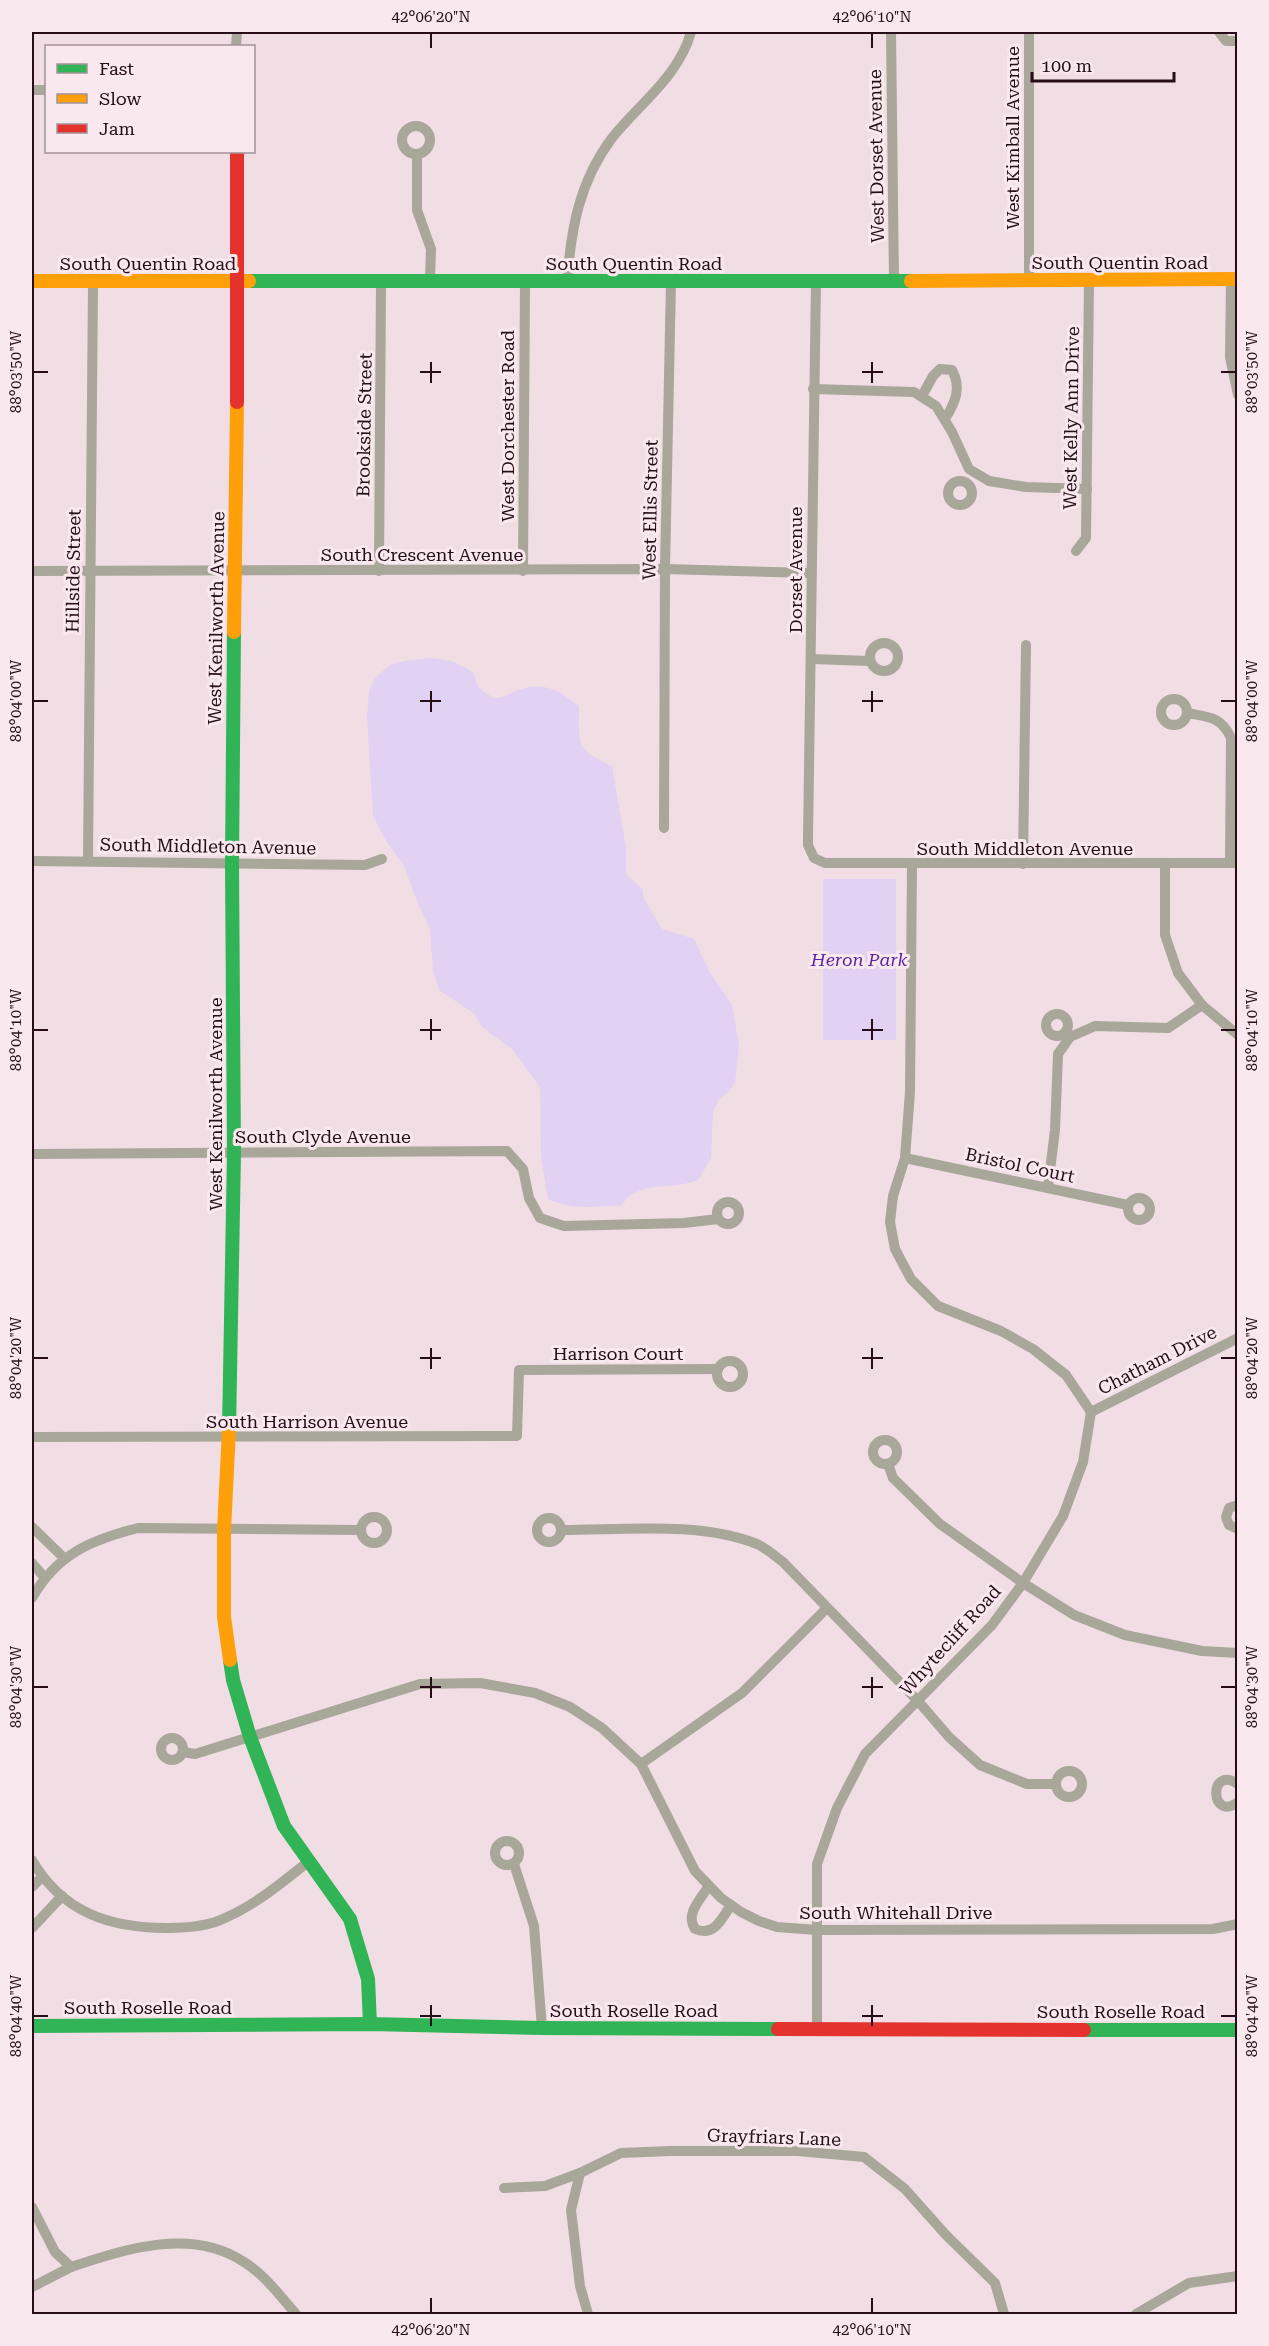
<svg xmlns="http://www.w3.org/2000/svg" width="1269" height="2346" viewBox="0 0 1269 2346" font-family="'Roboto Serif',serif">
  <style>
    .green { fill: #e1d1f2 }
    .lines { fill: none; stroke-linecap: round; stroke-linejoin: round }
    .street { stroke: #a9a69a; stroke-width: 10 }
    .fast { stroke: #30b455; stroke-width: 14 }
    .slow { stroke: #ff9f0a; stroke-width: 14 }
    .jam { stroke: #e5322d; stroke-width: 14 }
    .ticks { fill: none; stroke: #270d17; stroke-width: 2 }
    .labels { text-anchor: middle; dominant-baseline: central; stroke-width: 6; stroke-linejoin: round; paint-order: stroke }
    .street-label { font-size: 18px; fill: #270d17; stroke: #f9e9ee }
    .park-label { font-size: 18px; font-style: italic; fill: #5d23a6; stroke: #f9e9ee }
    .neatline { fill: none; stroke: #270d17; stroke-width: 2 }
    .ticks-label { font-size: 15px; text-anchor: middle; fill: #270d17 }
  </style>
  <rect width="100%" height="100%" fill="#f0dee4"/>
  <!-- green -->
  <g class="green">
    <path d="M431 658 452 661 469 670 473 673 479 688 493 698C507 697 507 694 519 690 545 681 559 691 579 706 579 745 575 749 612 766L626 848V874L643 890V897L662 929 694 939 709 971 732 1005 739 1045 735 1083 728 1093 720 1098 713 1111 711 1158 699 1179C674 1192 638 1178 622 1205 597 1207 571 1210 548 1199L541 1157 540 1087 512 1049 482 1027 475 1014 439 990 433 971 430 929 418 904 404 866 387 842 373 816 367 717 369 691 375 678 390 665 404 661Z"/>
    <rect x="823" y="879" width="73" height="161"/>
  </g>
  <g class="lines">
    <!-- street -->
    <g class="street">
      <polyline points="891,32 894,281"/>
      <polyline points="1029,32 1029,281"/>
      <polyline points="1219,32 1226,41 1238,41"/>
      <polyline points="236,46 237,32"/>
      <polyline points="32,90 46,90"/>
      <circle cx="416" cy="140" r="14"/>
      <polyline points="417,154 417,210 431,249 430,280"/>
      <polyline points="1231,279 1230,357 1238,395"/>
      <polyline points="816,281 808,839 808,845 814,858 825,863 1238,863"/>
      <path d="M567 282C571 229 579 182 612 138 639 104 679 76 691 32"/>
      <polyline points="813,389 914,392 936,406 952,432 969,469 989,481 1026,487 1087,489"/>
      <path d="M922 396 933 376 940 369 952 370C962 388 955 403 945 419"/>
      <circle cx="960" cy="493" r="12"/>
      <polyline points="1076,551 1086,538 1089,281"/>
      <polyline points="32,571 665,569 811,573"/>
      <polyline points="379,571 381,280"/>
      <polyline points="523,571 525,282"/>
      <circle cx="884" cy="657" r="14"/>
      <polyline points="812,659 870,661"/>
      <circle cx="1174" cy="712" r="13"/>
      <path d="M1187 713C1208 717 1221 716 1231 738L1230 863"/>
      <polyline points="664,828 665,569 671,281"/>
      <polyline points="32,861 365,865 382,859"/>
      <polyline points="88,861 93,282"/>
      <polyline points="1023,864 1026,645"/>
      <polyline points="1165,864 1165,935 1178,973 1202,1005 1238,1035"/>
      <circle cx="1057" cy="1025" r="11"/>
      <polyline points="32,1154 507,1151 523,1169 529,1198 540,1218 564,1226 684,1223 718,1219"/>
      <polyline points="905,1158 1128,1205"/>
      <polyline points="1048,1187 1055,1130 1058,1054 1070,1037 1095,1026 1168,1028 1202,1005"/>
      <circle cx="1139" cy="1209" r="11"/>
      <circle cx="728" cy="1213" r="11"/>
      <circle cx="730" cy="1374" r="13"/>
      <polyline points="1091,1412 1238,1338"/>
      <polyline points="32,1437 517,1436 519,1370 718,1369"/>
      <circle cx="885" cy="1452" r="12"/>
      <polyline points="888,1464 893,1478 940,1524 1023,1583 1074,1615 1125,1635 1202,1651 1238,1653"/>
      <polyline points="1238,1505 1229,1508 1226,1517 1229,1525 1238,1529"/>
      <circle cx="374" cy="1530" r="13"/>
      <circle cx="549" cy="1530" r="12"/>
      <polyline points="32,1527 65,1559"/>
      <path d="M562 1530C622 1530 701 1521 757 1544 766 1548 775 1556 783 1562L918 1701 949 1737 980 1765 1027 1784H1056"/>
      <polyline points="32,1563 45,1578"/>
      <path d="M32 1598C57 1554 91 1540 138 1528L361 1530"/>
      <circle cx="172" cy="1749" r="11"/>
      <polyline points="183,1752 195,1754 420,1684 480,1683 535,1693 570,1707 602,1728 641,1764 695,1871 721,1898 741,1912 759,1921 777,1927 817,1930 1213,1929 1238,1924"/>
      <polyline points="641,1764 742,1693 827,1608"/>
      <circle cx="1069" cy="1784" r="13"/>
      <path d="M1238 1784C1208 1764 1210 1823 1238 1802"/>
      <circle cx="507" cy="1853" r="12"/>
      <path d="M32 1860C62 1912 109 1928 167 1928 185 1928 209 1926 225 1918 257 1904 281 1883 308 1862"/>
      <polyline points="514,1864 534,1926 542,2028"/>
      <polyline points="32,1887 42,1877"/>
      <path d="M708 1887C700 1900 685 1914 695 1929 714 1937 721 1920 731 1905"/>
      <polyline points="32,1928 62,1896"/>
      <polyline points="817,2028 817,1864 837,1808 865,1754 992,1625 1023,1583 1063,1516 1083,1462 1091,1412 1066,1375 1033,1349 1001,1331 938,1306 911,1279 895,1249 890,1222 893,1196 905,1158 910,1092 912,864"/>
      <polyline points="580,2173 571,2210 580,2286 588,2314"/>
      <polyline points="504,2188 545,2186 580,2173 621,2153 670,2151 798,2151 864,2157 905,2189 946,2235 995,2283 1004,2314"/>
      <path d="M32 2207 55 2252 71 2267C125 2249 192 2227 244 2262 265 2275 280 2296 296 2314"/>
      <polyline points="32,2287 71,2267"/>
      <polyline points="1136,2314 1189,2283 1238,2276"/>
    </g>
    <!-- fast -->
    <g class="fast">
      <polyline points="249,281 911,281"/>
      <polyline points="229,1430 234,1153 232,863 234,632"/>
      <polyline points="230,1660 233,1680 250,1737 284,1826 350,1919 368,1979 370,2024"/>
      <polyline points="32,2026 370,2024 542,2028 778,2029"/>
      <polyline points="1084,2030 1238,2030"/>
    </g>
    <!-- slow -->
    <g class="slow">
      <polyline points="32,281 249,281"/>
      <polyline points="911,281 1238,279"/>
      <polyline points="234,632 237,402"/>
      <polyline points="229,1430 224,1530 224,1617 230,1660"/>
    </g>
    <!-- jam -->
    <g class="jam">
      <polyline points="237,402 237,152"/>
      <polyline points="778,2029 1084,2030"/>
    </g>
  </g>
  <!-- ticks -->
  <path class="ticks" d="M431 33V48M872 33V48M431 362V383M872 362V383M33 372H48M420 372H441M862 372H883M1221 372H1236M431 691V712M872 691V712M33 701H48M420 701H441M862 701H883M1221 701H1236M431 1019V1040M872 1019V1040M33 1030H48M420 1030H441M862 1030H883M1221 1030H1236M431 1348V1369M872 1348V1369M33 1358H48M420 1358H441M862 1358H883M1221 1358H1236M431 1677V1698M872 1677V1698M33 1687H48M420 1687H441M862 1687H883M1221 1687H1236M431 2005V2026M872 2005V2026M33 2016H48M420 2016H441M862 2016H883M1221 2016H1236M431 2298V2313M872 2298V2313"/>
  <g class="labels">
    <!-- street labels -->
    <g class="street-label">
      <text transform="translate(1012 138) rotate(-90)">West Kimball Avenue</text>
      <text transform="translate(876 156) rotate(-91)">West Dorset Avenue</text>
      <text x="1120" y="262">South Quentin Road</text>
      <text x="148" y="263">South Quentin Road</text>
      <text x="634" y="263">South Quentin Road</text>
      <text transform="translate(1071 418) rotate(-89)">West Kelly Ann Drive</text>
      <text transform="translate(364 425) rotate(-89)">Brookside Street</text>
      <text transform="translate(507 426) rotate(-90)">West Dorchester Road</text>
      <text transform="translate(650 510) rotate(-89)">West Ellis Street</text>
      <text x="422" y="554">South Crescent Avenue</text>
      <text transform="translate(795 570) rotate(-90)">Dorset Avenue</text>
      <text transform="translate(73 571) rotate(-89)">Hillside Street</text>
      <text transform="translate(216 618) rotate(-89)">West Kenilworth Avenue</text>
      <text transform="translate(208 846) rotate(1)">South Middleton Avenue</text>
      <text x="1025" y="848">South Middleton Avenue</text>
      <text transform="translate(215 1104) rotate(-90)">West Kenilworth Avenue</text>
      <text x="323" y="1136">South Clyde Avenue</text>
      <text transform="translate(1020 1165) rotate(12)">Bristol Court</text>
      <text x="618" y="1353">Harrison Court</text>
      <text transform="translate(1157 1360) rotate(-27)">Chatham Drive</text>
      <text x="307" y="1421">South Harrison Avenue</text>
      <text transform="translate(950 1640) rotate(-48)">Whytecliff Road</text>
      <text x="896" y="1912">South Whitehall Drive</text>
      <text x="148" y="2007">South Roselle Road</text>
      <text x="634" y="2010">South Roselle Road</text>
      <text x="1121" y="2011">South Roselle Road</text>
      <text transform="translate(774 2137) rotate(2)">Grayfriars Lane</text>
    </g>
    <!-- park labels -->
    <g class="park-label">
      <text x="859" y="959">Heron Park</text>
    </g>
  </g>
  <!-- border -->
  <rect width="1269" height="2346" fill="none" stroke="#f9e9ee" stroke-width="66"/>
  <!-- legend -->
  <rect x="45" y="45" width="210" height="108" fill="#f9e9ee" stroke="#a59198" stroke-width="1.5"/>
  <rect x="57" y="64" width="30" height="9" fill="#30b455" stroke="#a59198" stroke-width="1.5"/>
  <text x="99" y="75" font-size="18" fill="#270d17">Fast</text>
  <rect x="57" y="94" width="30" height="9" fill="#ff9f0a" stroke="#a59198" stroke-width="1.5"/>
  <text x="99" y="105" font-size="18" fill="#270d17">Slow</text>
  <rect x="57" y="124" width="30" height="9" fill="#e5322d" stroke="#a59198" stroke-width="1.5"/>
  <text x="99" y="135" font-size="18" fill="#270d17">Jam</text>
  <!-- scale -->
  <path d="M1032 72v9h142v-9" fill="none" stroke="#270d17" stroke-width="3"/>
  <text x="1041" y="72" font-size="18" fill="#270d17" stroke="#f9e9ee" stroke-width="4.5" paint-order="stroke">100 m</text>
  <rect x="33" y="33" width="1203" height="2280" class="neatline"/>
  <g class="ticks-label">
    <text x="431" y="22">42°06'20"N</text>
    <text x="872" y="22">42°06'10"N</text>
    <text transform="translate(1252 372) rotate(-90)" y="5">88°03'50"W</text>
    <text transform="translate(16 372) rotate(-90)" y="5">88°03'50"W</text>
    <text transform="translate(1252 701) rotate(-90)" y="5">88°04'00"W</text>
    <text transform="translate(16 701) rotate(-90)" y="5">88°04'00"W</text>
    <text transform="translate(1252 1030) rotate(-90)" y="5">88°04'10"W</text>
    <text transform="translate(16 1030) rotate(-90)" y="5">88°04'10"W</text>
    <text transform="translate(1252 1358) rotate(-90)" y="5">88°04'20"W</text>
    <text transform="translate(16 1358) rotate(-90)" y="5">88°04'20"W</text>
    <text transform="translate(1252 1687) rotate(-90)" y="5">88°04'30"W</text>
    <text transform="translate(16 1687) rotate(-90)" y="5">88°04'30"W</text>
    <text transform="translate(16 2016) rotate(-90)" y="5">88°04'40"W</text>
    <text transform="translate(1252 2016) rotate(-90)" y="5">88°04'40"W</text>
    <text x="431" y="2335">42°06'20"N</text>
    <text x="872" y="2335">42°06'10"N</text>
  </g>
</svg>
